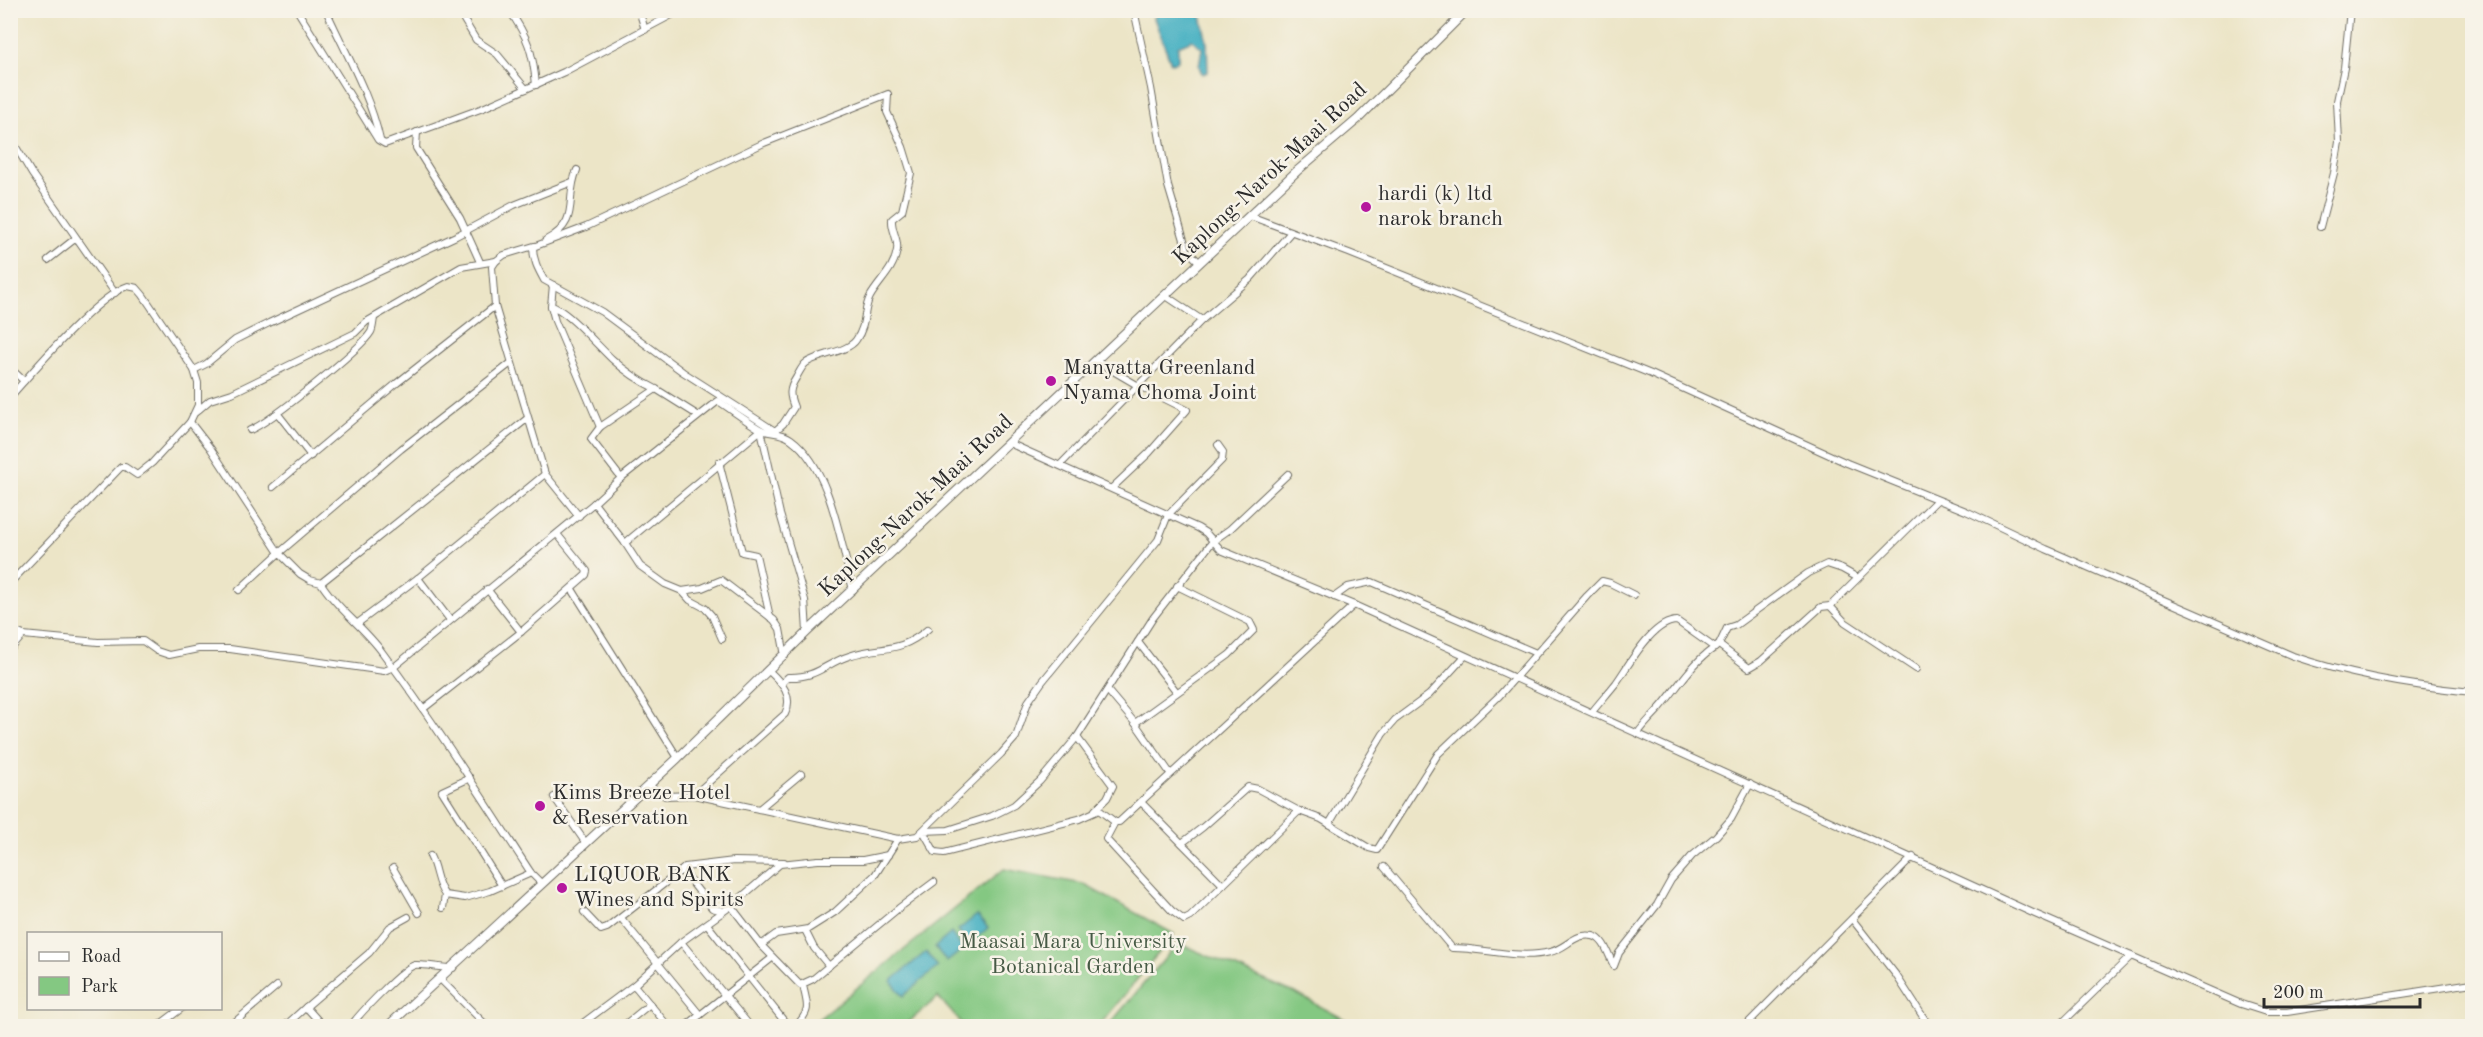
<svg xmlns="http://www.w3.org/2000/svg" width="2483" height="1037" viewBox="0 0 2483 1037" font-family="'Old Standard TT',serif">
  <style>
    .green { fill: #84c882; stroke: #587a56; stroke-width: 1.5 }
    .water { fill: #43afc1; stroke: #376d76; stroke-width: 1.5 }
    .lines { fill: none; stroke-linecap: round; stroke-linejoin: round }
    .minor-casing { stroke: #6f6c62; stroke-width: 8 }
    .highway-casing { stroke: #6f6c62; stroke-width: 10 }
    .minor { stroke: #fff; stroke-width: 6 }
    .highway { stroke: #fff; stroke-width: 8 }
    .poi-dot { fill: #b5179e; stroke: #f7f3e8; stroke-width: 2 }
    .labels { text-anchor: middle; dominant-baseline: central; stroke-width: 5; stroke-linejoin: round; paint-order: stroke }
    .street-label { font-size: 22px; fill: #2b2b2b; stroke: #f7f3e8 }
    .poi-label { font-size: 22px; fill: #2b2b2b; stroke: #f7f3e8; text-anchor: start }
    .park-label { font-size: 22px; fill: #465a45; stroke: #f7f3e8 }
  </style>
  <rect width="100%" height="100%" fill="#f7f3e8"/>
  <filter id="ink" filterUnits="userSpaceOnUse"><feTurbulence type="fractalNoise" baseFrequency=".0167" numOctaves="2"/><feDisplacementMap in="SourceGraphic" scale="12" xChannelSelector="R" yChannelSelector="G"/><feConvolveMatrix kernelMatrix="1 2 1 2 8 2 1 2 1" color-interpolation-filters="sRGB"/></filter>
  <filter id="wash" filterUnits="userSpaceOnUse"><feTurbulence type="fractalNoise" baseFrequency=".008" numOctaves="4" result="noise"/><feDisplacementMap in="SourceGraphic" scale="24" xChannelSelector="R" yChannelSelector="G"/><feGaussianBlur stdDeviation="1.35" result="paint"/><feColorMatrix in="noise" values="0 0 0 0 0 0 0 0 0 0 0 0 0 0 0 0 0 1.4 0 .05"/><feComposite in="paint" operator="in"/></filter>
  <g filter="url(#wash)">
    <rect width="100%" height="100%" fill="#ece5c7"/>
    <!-- green -->
    <g class="green">
      <polygon points="1004,869 1083,884 1174,934 1099,1026 964,1026 938,997 904,1026 810,1026"/>
      <polygon points="1178,943 1297,994 1357,1026 1108,1026"/>
    </g>
    <!-- water -->
    <g class="water">
      <polygon points="1159,10 1200,11 1207,43 1208,72 1202,74 1199,66 1202,48 1192,40 1178,46 1178,61 1171,63 1154,18"/>
      <polygon points="977,915 988,928 969,944 958,930"/>
      <polygon points="951,933 963,949 947,962 935,947"/>
      <polygon points="926,952 938,967 903,996 891,981"/>
    </g>
  </g>
  <g filter="url(#ink)">
    <g class="lines">
      <defs>
        <g id="minor">
          <polyline points="297,10 378,140 385,144 483,108 564,72 681,10"/>
          <path d="M326 10C345 52 370 94 380 140"/>
          <polyline points="458,10 476,40 497,54 526,89"/>
          <path d="M509 10C528 37 533 52 536 85"/>
          <polyline points="593,10 604,10"/>
          <polyline points="639,10 645,30"/>
          <polyline points="1134,10 1151,88 1168,186 1187,250 1200,263"/>
          <path d="M888 94 887 112 903 147 911 173 902 211 892 219C891 231 899 239 897 250 894 270 879 281 870 297 863 310 867 325 856 340 848 352 819 354 806 363 802 366 799 373 796 378 789 389 789 395 794 407L783 424 775 431 683 372 602 312 544 280C538 269 533 260 533 247L586 227 764 143Z"/>
          <polyline points="417,132 416,148 460,218 480,262"/>
          <polyline points="10,137 32,174 115,293"/>
          <path d="M1250 216 1349 253 1651 374 1847 463 1966 511 2046 549 2293 656C2351 676 2411 686 2472 692"/>
          <polyline points="2320,227 2334,173 2339,142 2337,101 2344,68 2350,10"/>
          <path d="M546 240C582 221 564 199 577 170"/>
          <polyline points="534,246 504,255 496,261 492,267 495,306 545,474 579,516"/>
          <polyline points="48,260 76,238"/>
          <polyline points="1166,296 1202,320"/>
          <polyline points="551,306 553,285"/>
          <polyline points="1096,361 1137,385 1187,410 1149,453 1112,488"/>
          <polyline points="10,368 24,381"/>
          <polyline points="194,370 206,364 235,340 269,323 456,236 514,205 572,182"/>
          <path d="M10 397C33 371 98 295 128 286L137 288 143 295 194 370 198 383V405L190 422 152 463 137 475 125 467H121L10 583"/>
          <polyline points="196,412 210,400 232,393 355,333 366,322 461,267 496,261"/>
          <polyline points="278,414 311,456"/>
          <path d="M699 416 656 389 600 427 591 439 621 478 718 401C732 410 746 421 760 429 768 434 780 431 791 439 831 468 841 544 853 590"/>
          <path d="M190 422 211 449 279 553 300 574 310 580 321 583C337 609 364 627 382 652 435 723 483 799 531 873L541 883"/>
          <path d="M600 427 555 321 551 306C566 309 599 347 612 359 625 371 640 381 656 389"/>
          <path d="M250 430C269 423 361 349 371 332 373 328 373 323 374 318"/>
          <polyline points="761,430 780,514 805,600 807,632"/>
          <polyline points="1009,443 1198,528 1206,533 1221,550 1354,605 2035,914 2241,1004 2266,1012 2287,1012 2472,983"/>
          <polyline points="719,462 742,552 756,555 757,559 770,617"/>
          <polyline points="1060,465 1202,320 1250,279 1291,232"/>
          <polyline points="1288,474 1230,529 1213,541 1153,618 1077,737 1040,781 1014,805 992,816 948,830 923,831 935,852 944,853 1079,819 1099,810 1115,822 1119,822 1354,605"/>
          <polyline points="273,487 397,383 495,306"/>
          <polyline points="594,503 621,478"/>
          <polyline points="625,543 761,430"/>
          <polyline points="418,578 450,620"/>
          <polyline points="321,583 528,418"/>
          <polyline points="487,589 521,632"/>
          <polyline points="572,589 678,758"/>
          <polyline points="239,590 279,553 401,449 511,363"/>
          <polyline points="682,591 702,588 721,580 774,620 780,629 785,656"/>
          <polyline points="1334,597 1348,587 1372,582 1536,653"/>
          <polyline points="1830,606 1845,622 1916,669"/>
          <polyline points="358,623 418,578 545,474"/>
          <polyline points="10,629 23,635 98,642 143,641 157,651 169,655 198,649 230,649 384,671 394,667 594,503 625,543 640,566 665,584 682,591 690,600 705,608 712,616 722,639"/>
          <polyline points="1138,642 1176,691"/>
          <polyline points="1719,645 1727,628 1736,625 1808,573 1827,564 1842,569 1858,578"/>
          <polyline points="10,650 23,635"/>
          <path d="M782 683 788 677C818 678 824 664 849 656 881 645 898 655 928 629"/>
          <polyline points="1108,691 1135,723 1170,773"/>
          <polyline points="423,709 521,632 586,575 587,571 557,534"/>
          <path d="M1592 712C1600 702 1608 693 1616 683 1629 665 1652 621 1677 621L1715 648"/>
          <polyline points="1135,723 1229,655 1254,630 1250,622 1177,586"/>
          <path d="M1638 733C1645 723 1652 717 1660 708 1679 686 1693 660 1719 645L1749 668 1761 661 1821 607 1830 606 1937 500"/>
          <polyline points="1077,737 1113,786 1107,798 1095,810"/>
          <polyline points="470,778 442,791 502,886"/>
          <polyline points="648,785 665,796 694,795 898,839 917,836 1001,754 1016,737 1028,702 1042,682 1158,540 1168,515 1222,460 1223,452 1218,445"/>
          <path d="M694 795 785 714C794 696 782 683 769 671"/>
          <polyline points="554,797 585,842"/>
          <polyline points="1142,803 1223,885"/>
          <polyline points="759,809 801,774"/>
          <polyline points="1115,822 1106,839 1172,911 1184,920 1190,917 1299,811"/>
          <polyline points="1329,824 1383,734 1395,720 1429,695 1464,657"/>
          <polyline points="1182,843 1203,827 1248,787 1258,789 1299,811 1321,819 1369,848 1377,850 1438,754 1499,696 1587,596 1602,581 1610,583 1634,595"/>
          <path d="M430 856C437 869 436 884 445 895L443 908"/>
          <path d="M1384 867 1452 948C1485 948 1518 960 1550 952 1566 949 1575 932 1593 936 1605 939 1608 955 1614 966L1619 953 1657 905 1671 880 1692 856 1716 836 1731 819 1750 784"/>
          <polyline points="393,868 419,913"/>
          <polyline points="682,870 685,867 734,861 784,862"/>
          <polyline points="445,895 465,898 490,891 531,873"/>
          <polyline points="731,906 761,945 800,985 813,979 899,908 934,882"/>
          <polyline points="584,912 601,930 607,928 682,870 712,908 723,911"/>
          <polyline points="621,918 700,1015"/>
          <polyline points="1852,919 1896,975 1929,1026"/>
          <polyline points="707,924 788,1026"/>
          <polyline points="805,930 814,948 829,966"/>
          <polyline points="681,942 750,1026"/>
          <polyline points="761,945 776,934 808,929 835,912 875,875 898,839"/>
          <polyline points="440,979 487,1026"/>
          <polyline points="634,985 668,1026"/>
          <polyline points="158,1026 182,1008"/>
          <polyline points="230,1026 277,986"/>
          <polyline points="285,1026 306,1007"/>
          <polyline points="323,1026 306,1007 369,953 390,927 408,917"/>
          <path d="M351 1026C358 1015 403 968 415 965 420 964 444 968 453 968"/>
          <polyline points="521,1026 522,1026"/>
          <polyline points="579,1026 634,985 681,942 731,906 780,864 818,860 863,860 888,855"/>
          <polyline points="623,1026 650,1004"/>
          <polyline points="686,1026 772,958"/>
          <path d="M796 1026C812 1009 807 1006 803 985"/>
          <polyline points="1745,1026 1913,857"/>
          <polyline points="2059,1026 2131,956"/>
        </g>
        <polyline id="highway" points="388,1026 678,758 807,632 1297,171 1358,119 1467,10"/>
      </defs>
      <!-- minor casing -->
      <use href="#minor" class="minor-casing"/>
      <!-- highway casing -->
      <use href="#highway" class="highway-casing"/>
      <!-- minor -->
      <use href="#minor" class="minor"/>
      <!-- highway -->
      <use href="#highway" class="highway"/>
    </g>
  </g>
  <!-- markers -->
  <g class="poi-dot">
    <circle cx="1366" cy="207" r="6"/>
    <circle cx="1051" cy="381" r="6"/>
    <circle cx="540" cy="806" r="6"/>
    <circle cx="562" cy="888" r="6"/>
  </g>
  <g class="labels">
    <!-- street labels -->
    <g class="street-label">
      <text transform="translate(1270 174) rotate(-43)">Kaplong-Narok-Maai Road</text>
      <text transform="translate(916 506) rotate(-43)">Kaplong-Narok-Maai Road</text>
    </g>
    <!-- poi labels -->
    <g class="poi-label">
      <text x="1378" y="194">hardi (k) ltd<tspan x="1378" dy="25">narok branch</tspan></text>
      <text x="1063" y="368">Manyatta Greenland<tspan x="1063" dy="25">Nyama Choma Joint</tspan></text>
      <text x="552" y="793">Kims Breeze Hotel<tspan x="552" dy="25">&amp; Reservation</tspan></text>
      <text x="574" y="875">LIQUOR BANK<tspan x="574" dy="25">Wines and Spirits</tspan></text>
    </g>
    <!-- park labels -->
    <g class="park-label">
      <text x="1073" y="942">Maasai Mara University<tspan x="1073" dy="25">Botanical Garden</tspan></text>
    </g>
  </g>
  <!-- margin -->
  <rect width="2483" height="1037" fill="none" stroke="#f7f3e8" stroke-width="36"/>
  <!-- legend -->
  <rect x="27" y="932" width="195" height="78" fill="#f7f3e8" stroke="#a5a39c" stroke-width="1.5"/>
  <rect x="39" y="952" width="30" height="9" fill="#ffffff" stroke="#a5a39c" stroke-width="1.5"/>
  <text x="81" y="962" font-size="18" fill="#2b2b2b">Road</text>
  <rect x="39" y="977" width="30" height="18" fill="#84c882" stroke="#a5a39c" stroke-width="1.5"/>
  <text x="81" y="992" font-size="18" fill="#2b2b2b">Park</text>
  <!-- scale -->
  <path d="M2264 998v9h156v-9" fill="none" stroke="#2b2b2b" stroke-width="3"/>
  <text x="2273" y="998" font-size="18" fill="#2b2b2b" stroke="#f7f3e8" stroke-width="4.5" paint-order="stroke">200 m</text>
</svg>
